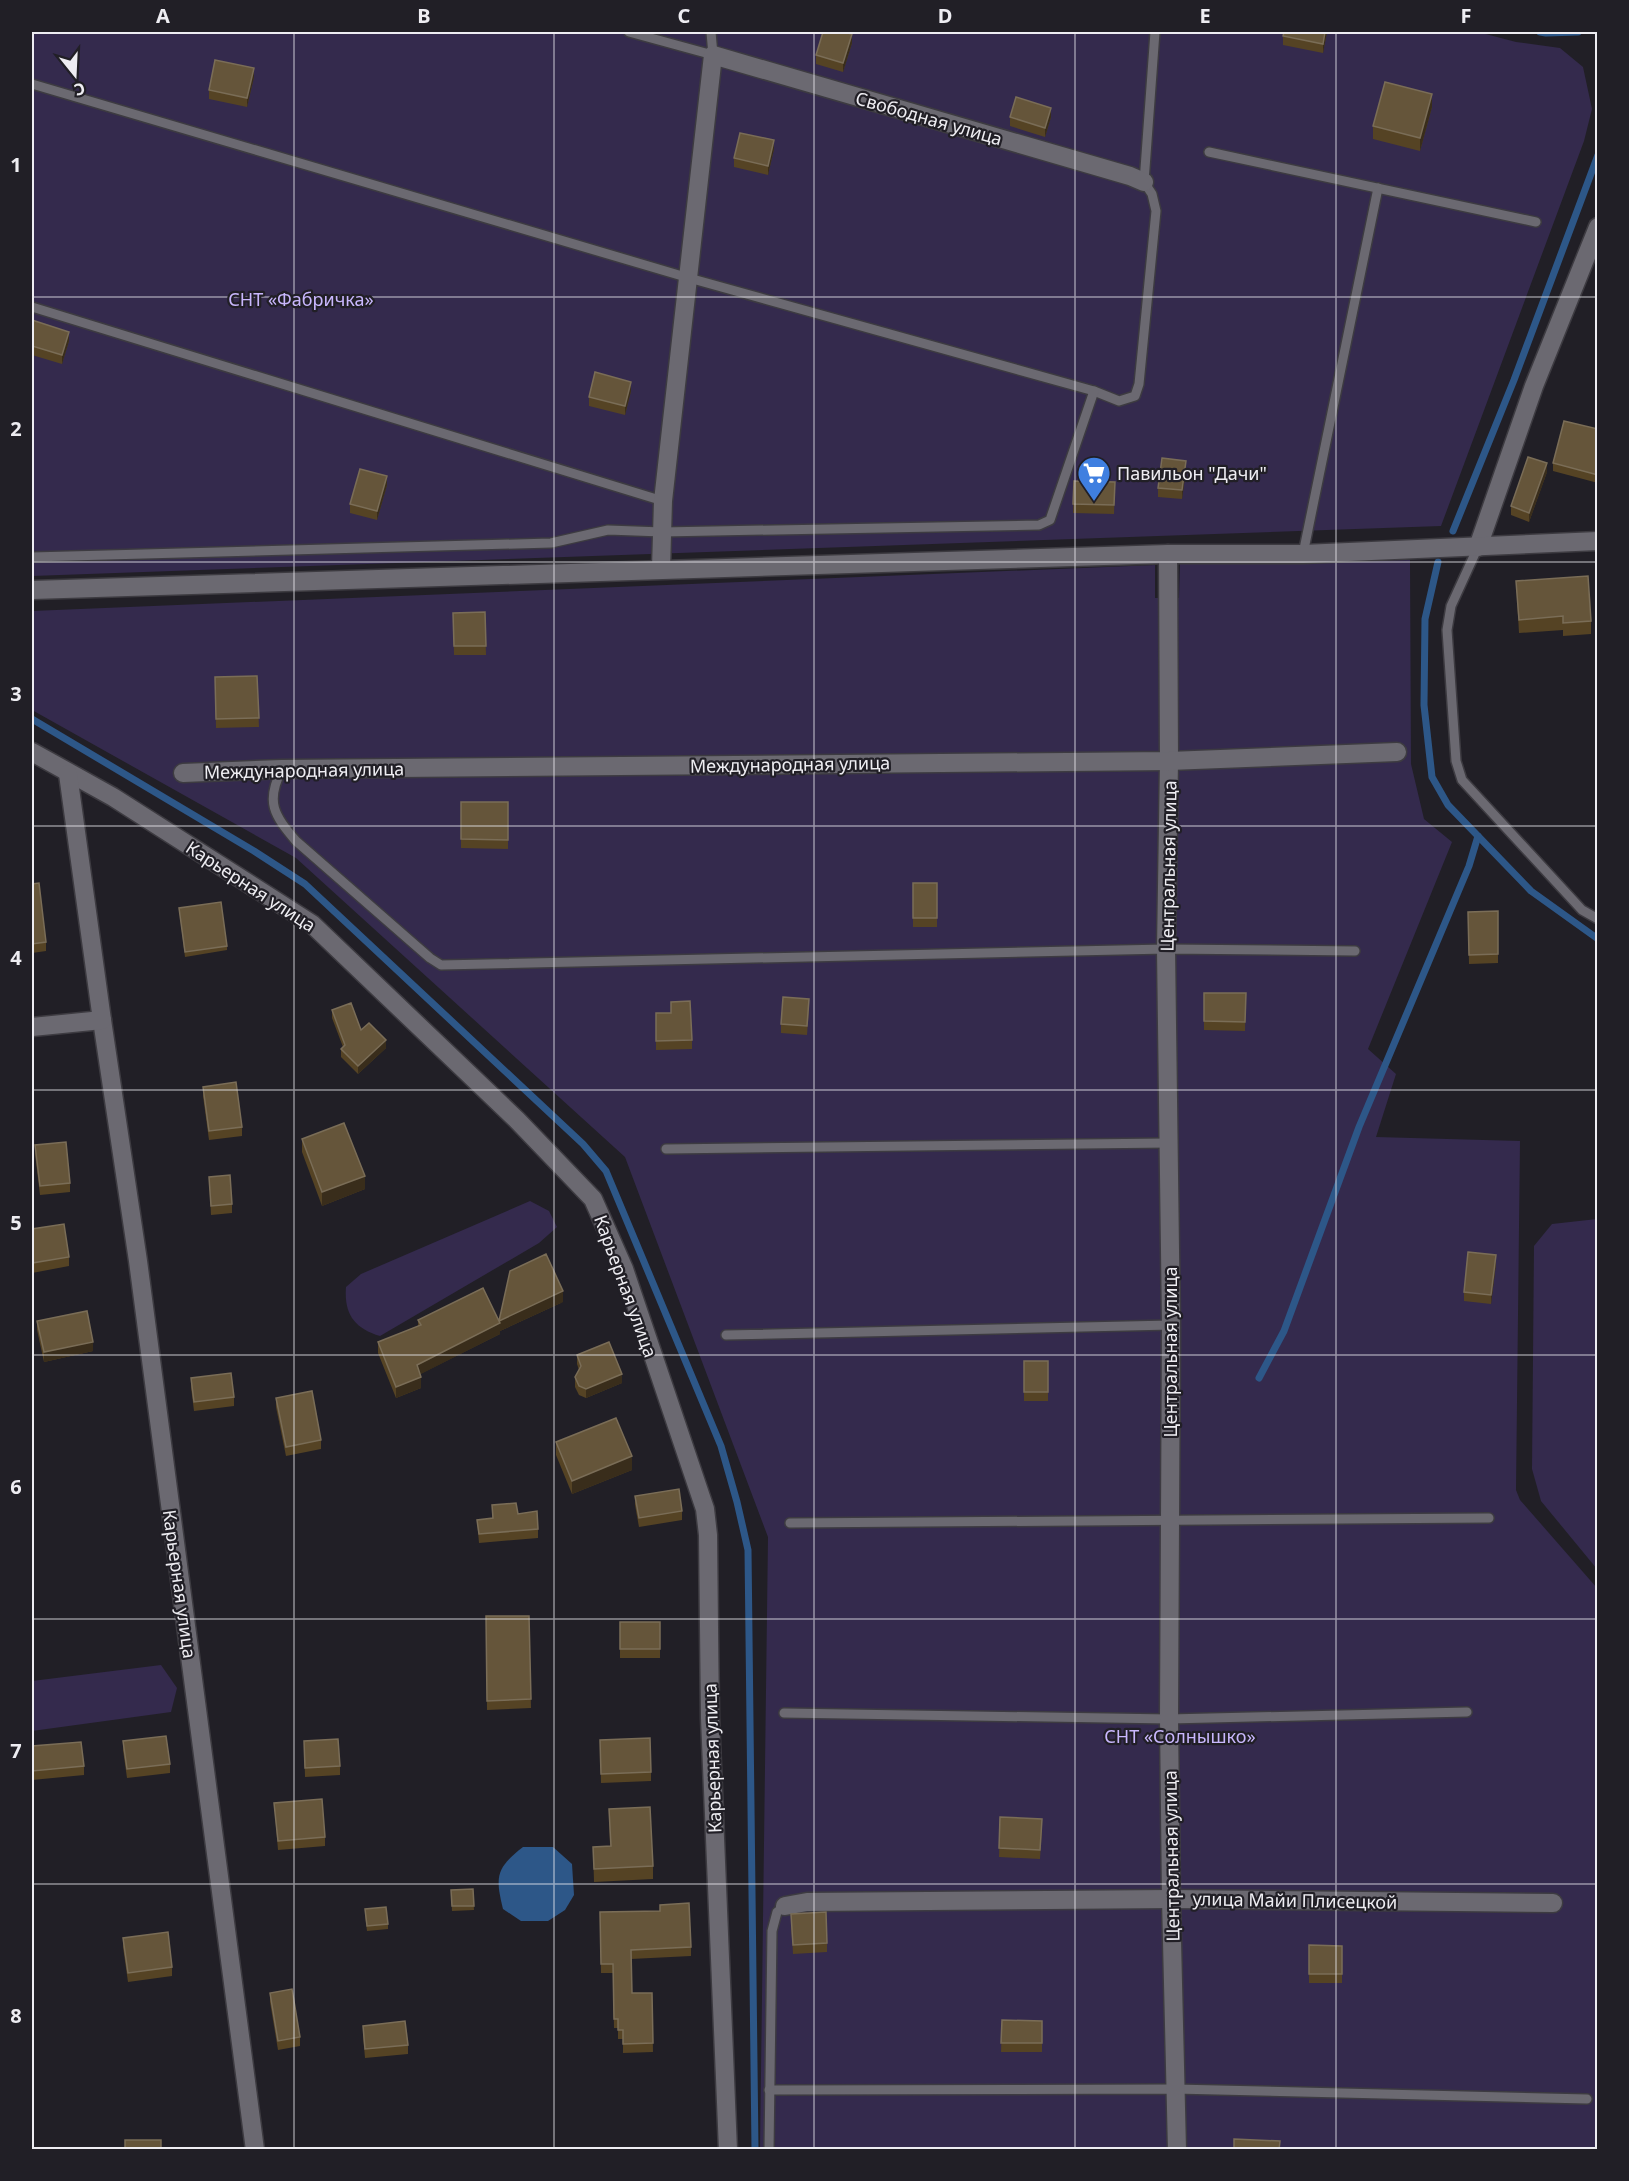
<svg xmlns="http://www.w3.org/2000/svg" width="1629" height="2181" viewBox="0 0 1629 2181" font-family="'Noto Sans',sans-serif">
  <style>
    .green { fill: #342a4d }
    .water { fill: #2d5788 }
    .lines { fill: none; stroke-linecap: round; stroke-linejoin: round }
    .stream { stroke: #2d5788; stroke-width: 7 }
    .lane-casing { stroke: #3d3b41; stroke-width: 12 }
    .street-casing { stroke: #3d3b41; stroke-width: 21 }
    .lane { stroke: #6b6971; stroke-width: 9 }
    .street { stroke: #6b6971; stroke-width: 18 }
    .wall { fill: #554324 }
    .shaded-wall { fill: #392d1b }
    .building { fill: #65553a; stroke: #7a6d57; stroke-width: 1.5 }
    .grid { fill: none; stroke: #eeedf2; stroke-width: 1.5; stroke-opacity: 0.55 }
    .labels { text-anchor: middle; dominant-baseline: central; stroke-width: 4.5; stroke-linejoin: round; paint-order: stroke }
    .street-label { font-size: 18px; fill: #eeedf2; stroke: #211f26 }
    .park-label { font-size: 18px; fill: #c9b7fd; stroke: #211f26 }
    .poi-label { font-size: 18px; fill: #eeedf2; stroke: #211f26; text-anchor: start }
    .neatline { fill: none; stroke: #eeedf2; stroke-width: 2 }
    .grid-label { font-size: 20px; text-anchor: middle; font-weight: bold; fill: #eeedf2 }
  </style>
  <rect width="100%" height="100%" fill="#211f26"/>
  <!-- green -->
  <g class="green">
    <polygon points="32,32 1478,32 1516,42 1560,48 1583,67 1592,109 1584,141 1441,526 32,576"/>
    <polygon points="1410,560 1411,764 1424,819 1452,842 1368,1049 1396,1074 1376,1137 1520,1141 1516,1490 1520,1500 1597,1588 1597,2149 760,2149 768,1537 625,1157 296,858 32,710 32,611 1155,565 1155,598 1179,598 1180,564"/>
    <path d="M530 1201 549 1211 557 1227 539 1243 380 1336C354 1328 344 1314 346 1287L361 1274Z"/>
    <polygon points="1597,1219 1598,1219 1597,1569 1541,1501 1532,1469 1534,1246 1552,1224"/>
    <polygon points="161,1665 177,1688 171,1712 32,1731 32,1681"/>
  </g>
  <!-- water -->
  <path class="water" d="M523 1847H553L572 1864 574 1895 565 1910 548 1921H521L503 1909C495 1876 496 1868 523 1847Z"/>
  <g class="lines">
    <!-- stream -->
    <g class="stream">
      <polyline points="1540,32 1546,33 1578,32"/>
      <polyline points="1453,531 1514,380 1598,155"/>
      <polyline points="1438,562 1425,619 1424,705 1432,777 1448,805 1531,891 1598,939"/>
      <polyline points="32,719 254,851 305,884 583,1144 606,1171 721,1446 737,1502 748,1550 755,2150"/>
      <polyline points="1259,1378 1284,1331 1359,1127 1469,866 1478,836"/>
    </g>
    <defs>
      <g id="lane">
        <polyline points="629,32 713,55 711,32"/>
        <polyline points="32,84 689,278 1094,391 1119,401 1135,396 1139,384 1156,211 1152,194 1144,182 1155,32"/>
        <polyline points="1209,152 1536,222"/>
        <polyline points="32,307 663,501"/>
        <polyline points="1478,547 1451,606 1447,630 1456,761 1462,780 1582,910 1598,919"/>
        <polyline points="1303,554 1378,188"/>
        <polyline points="32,557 551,543 608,530 662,532 1039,525 1050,520 1094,391"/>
        <path d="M282 769C265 802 274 815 296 841L430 958 441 965 1166 949 1355 951"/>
        <polyline points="666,1149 1168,1143"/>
        <polyline points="726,1335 1171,1325"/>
        <polyline points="790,1523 1489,1518"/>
        <polyline points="784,1713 1169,1719 1467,1712"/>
        <polyline points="769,2090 1175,2089 1587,2099"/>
        <polyline points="769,2150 772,1931 777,1912 785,1906"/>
      </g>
      <g id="street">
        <polyline points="1478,547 1534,386 1598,227"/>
        <polyline points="1168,554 1169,761 1166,949 1171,1325 1169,1719 1171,1899 1177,2150"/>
        <polyline points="661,569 663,501 713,55 1130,176 1144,182"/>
        <polyline points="32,590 1168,554 1303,554 1598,541"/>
        <polyline points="32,752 113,797 312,924 517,1120 593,1199 624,1269 705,1509 708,1535 710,1718 728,2150"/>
        <polyline points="183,773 282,769 1169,761 1397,752"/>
        <polyline points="102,1020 138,1261 255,2150"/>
        <polyline points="32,1027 102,1020 68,774"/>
        <polyline points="785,1906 807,1902 1171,1899 1553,1903"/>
      </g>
    </defs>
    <!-- lane casing -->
    <use href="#lane" class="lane-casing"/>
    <!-- street casing -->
    <use href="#street" class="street-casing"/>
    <!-- lane -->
    <use href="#lane" class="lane"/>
    <!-- street -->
    <use href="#street" class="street"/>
  </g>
  <!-- wall -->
  <g class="wall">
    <polygon points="1327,32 1323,53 1283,45 1283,36"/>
    <polygon points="852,43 843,72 816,64 816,55"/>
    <polygon points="254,77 247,107 209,99 209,90"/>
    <polygon points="1432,107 1420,151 1373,139 1373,126"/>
    <polygon points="1010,117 1051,117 1045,137 1010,126"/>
    <polygon points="774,149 768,175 734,167 734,158"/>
    <polygon points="32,320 69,341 62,364 32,355"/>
    <polygon points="631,391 625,415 589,406 589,397"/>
    <polygon points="1598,429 1598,483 1553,471 1553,463"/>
    <polygon points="1186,470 1182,499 1158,497 1158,488"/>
    <polygon points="1547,472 1529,522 1511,515 1511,506"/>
    <polygon points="1074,481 1115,482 1114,514 1073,513"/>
    <polygon points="387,485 377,520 350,513 350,504"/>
    <polygon points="1516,581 1591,621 1591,634 1563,636 1563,630 1519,633"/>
    <polygon points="485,612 486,655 454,655 453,613"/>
    <polygon points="257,676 259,727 216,728 215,677"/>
    <polygon points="461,802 508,802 508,849 461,848"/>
    <rect x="913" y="883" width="24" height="44"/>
    <polygon points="32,884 46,942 46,951 32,953"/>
    <polygon points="179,908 227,946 227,950 185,957"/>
    <polygon points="1498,911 1498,963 1469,964 1468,912"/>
    <polygon points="1204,993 1246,993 1245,1031 1204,1030"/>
    <polygon points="809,1008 807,1035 781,1033 781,1024"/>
    <polygon points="332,1010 386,1048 358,1074 341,1057 341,1049 343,1047 332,1018"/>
    <polygon points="656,1013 692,1040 692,1049 656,1050"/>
    <polygon points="203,1087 242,1127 242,1136 209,1140 203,1096"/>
    <polygon points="302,1139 365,1189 322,1206 302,1152"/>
    <polygon points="35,1145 70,1183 70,1192 40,1195 35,1154"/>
    <polygon points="209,1177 232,1204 232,1213 211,1215"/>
    <polygon points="32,1229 69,1257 69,1266 32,1273"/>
    <polygon points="1496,1264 1491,1304 1464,1301 1464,1292"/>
    <polygon points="563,1302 500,1331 500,1334 420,1374 421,1388 396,1398 378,1353 378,1342 418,1326 418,1320 499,1321"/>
    <polygon points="37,1321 93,1351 44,1362 37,1330"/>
    <polygon points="577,1355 622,1383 586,1398 579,1395 575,1387 575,1377 579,1370 577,1364"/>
    <rect x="1024" y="1361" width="24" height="40"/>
    <polygon points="191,1378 234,1397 234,1406 194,1411 191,1387"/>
    <polygon points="276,1398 321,1440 321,1449 286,1456 276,1407"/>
    <polygon points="556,1442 632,1470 572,1494 556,1455"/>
    <polygon points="635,1496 682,1511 682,1520 639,1527 635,1505"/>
    <polygon points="492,1505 518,1514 538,1529 538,1538 479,1543 477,1520 492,1518"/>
    <polygon points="486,1616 529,1616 531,1708 487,1710"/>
    <rect x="620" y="1622" width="40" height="36"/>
    <polygon points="600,1740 651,1772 651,1781 601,1783"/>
    <polygon points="123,1741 170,1764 170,1773 127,1778 123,1750"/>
    <polygon points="304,1741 340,1766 340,1775 305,1777"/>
    <polygon points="32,1746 84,1766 84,1775 32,1780"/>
    <polygon points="274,1803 325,1837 325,1846 278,1850"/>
    <polygon points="609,1809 653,1866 653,1879 594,1882 593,1847 610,1846"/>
    <polygon points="1000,1817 1042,1828 1040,1859 999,1857"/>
    <polygon points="473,1889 474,1910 452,1911 451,1890"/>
    <polygon points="600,1912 691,1947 691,1956 631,1959 632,1993 652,1993 653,2052 623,2053 623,2039 618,2039 618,2028 614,2028 613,1973 601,1973"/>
    <polygon points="365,1914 388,1924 388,1929 367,1931"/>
    <polygon points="791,1923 827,1943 827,1952 793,1954"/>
    <polygon points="123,1938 172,1967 172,1976 128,1982 123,1947"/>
    <polygon points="1309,1945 1342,1946 1342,1983 1309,1983"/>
    <polygon points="270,1993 300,2037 300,2046 278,2050 270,2002"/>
    <polygon points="1002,2020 1042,2021 1042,2052 1001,2052"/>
    <polygon points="363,2026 408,2045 408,2054 365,2058 363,2035"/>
  </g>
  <!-- shaded-wall -->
  <g class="shaded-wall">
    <polygon points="1325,32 1327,32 1323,53 1323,44"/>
    <polygon points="852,34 852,43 843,72 843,63"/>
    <polygon points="254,68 254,77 247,107 247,98"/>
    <polygon points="1432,94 1432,107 1420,151 1420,138"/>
    <polygon points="1051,108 1051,117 1045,137 1045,128"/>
    <polygon points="774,140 774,149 768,175 768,166"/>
    <polygon points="69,332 69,341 62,364 62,355"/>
    <polygon points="631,382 631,391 625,415 625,406"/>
    <polygon points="1186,461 1186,470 1182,499 1182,490"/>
    <polygon points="1547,463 1547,472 1529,522 1529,513"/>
    <polygon points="387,476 387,485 377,520 377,511"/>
    <polygon points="386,1040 386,1048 358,1074 358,1066"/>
    <polygon points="365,1176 365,1189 322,1206 322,1192"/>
    <polygon points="1496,1255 1496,1264 1491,1304 1491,1295"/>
    <polygon points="563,1291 563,1302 500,1331 500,1334 417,1376 417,1365 499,1321"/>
    <polygon points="93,1342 93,1351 44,1362 44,1352"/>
    <polygon points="622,1374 622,1383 586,1398 586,1389"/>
    <polygon points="421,1377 421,1388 396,1398 396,1387"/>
    <polygon points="632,1456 632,1470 572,1494 572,1481"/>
  </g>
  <!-- building -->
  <g class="building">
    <polygon points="823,32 843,32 852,34 843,63 816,55"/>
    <polygon points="1284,32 1325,32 1323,44 1283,36"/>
    <polygon points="215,60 254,68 247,98 209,90"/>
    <polygon points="1385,82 1432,94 1420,138 1373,126"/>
    <polygon points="1016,97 1051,108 1045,128 1010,117"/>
    <polygon points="740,133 774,140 768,166 734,158"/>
    <polygon points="32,320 69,332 62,355 32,346"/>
    <polygon points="595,372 631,382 625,406 589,397"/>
    <polygon points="1564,421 1598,429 1598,475 1553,463"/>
    <polygon points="1528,457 1547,463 1529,513 1511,506"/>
    <polygon points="1162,458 1186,461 1182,490 1158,488"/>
    <polygon points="360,469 387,476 377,511 350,504"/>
    <polygon points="1074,481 1115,482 1114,505 1073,504"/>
    <polygon points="1588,576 1591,621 1563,623 1563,616 1519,620 1516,581"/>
    <polygon points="485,612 486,646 454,646 453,613"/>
    <polygon points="257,676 259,718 216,719 215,677"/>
    <polygon points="461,802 508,802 508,840 461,839"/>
    <polygon points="39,883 46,942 32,944 32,884"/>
    <rect x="913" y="883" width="24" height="35"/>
    <polygon points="221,902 227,946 185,952 179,908"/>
    <polygon points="1498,911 1498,954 1469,955 1468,912"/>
    <polygon points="1204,993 1246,993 1245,1022 1204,1021"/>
    <polygon points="783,997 809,999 807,1026 781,1024"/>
    <polygon points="690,1001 692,1040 656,1041 656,1013 671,1013 671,1002"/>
    <polygon points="351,1003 361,1030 369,1023 386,1040 358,1066 341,1049 345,1045 332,1010"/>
    <polygon points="236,1082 242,1127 209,1131 203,1087"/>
    <polygon points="344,1123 365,1176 322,1192 302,1139"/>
    <polygon points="66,1142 70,1183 40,1186 35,1145"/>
    <polygon points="230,1175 232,1204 211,1206 209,1177"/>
    <polygon points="64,1224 69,1257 32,1263 32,1229"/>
    <polygon points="1468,1252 1496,1255 1491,1295 1464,1292"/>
    <polygon points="546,1254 563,1291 499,1321 500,1323 417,1365 421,1377 396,1387 378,1342 421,1325 418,1320 483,1288 499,1321 510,1271"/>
    <polygon points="87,1311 93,1342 44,1352 37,1321"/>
    <polygon points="609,1342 622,1374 586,1389 579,1386 575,1377 581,1366 577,1355"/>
    <rect x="1024" y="1361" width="24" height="31"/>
    <polygon points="231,1373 234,1397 194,1402 191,1378"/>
    <polygon points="312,1391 321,1440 286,1447 276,1398"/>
    <polygon points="616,1418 632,1456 572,1481 556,1442"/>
    <polygon points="679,1489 682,1511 639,1518 635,1496"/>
    <polygon points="516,1503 518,1514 537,1511 538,1529 479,1534 477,1520 493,1518 492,1505"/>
    <polygon points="486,1616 529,1616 531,1699 487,1701"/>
    <rect x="620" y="1622" width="40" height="27"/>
    <polygon points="166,1736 170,1764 127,1769 123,1741"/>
    <polygon points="650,1738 651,1772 601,1774 600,1740"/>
    <polygon points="338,1739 340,1766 305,1768 304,1741"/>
    <polygon points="81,1742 84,1766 32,1771 32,1746"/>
    <polygon points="322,1799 325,1837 278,1841 274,1803"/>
    <polygon points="650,1807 653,1866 594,1869 593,1847 611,1846 609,1809"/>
    <polygon points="1000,1817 1042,1819 1040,1850 999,1848"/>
    <polygon points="473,1889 474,1906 452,1906 451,1890"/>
    <polygon points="689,1903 691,1947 631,1950 632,1993 652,1993 653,2043 623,2044 623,2030 618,2030 618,2019 614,2019 613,1964 601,1964 600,1912 660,1911 660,1905"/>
    <polygon points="386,1907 388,1924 367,1926 365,1909"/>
    <polygon points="826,1912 827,1943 793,1945 791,1914"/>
    <polygon points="168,1932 172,1967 128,1973 123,1938"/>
    <polygon points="1309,1945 1342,1946 1342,1974 1309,1974"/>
    <polygon points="292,1989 300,2037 278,2041 270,1993"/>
    <polygon points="1002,2020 1042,2021 1042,2043 1001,2043"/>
    <polygon points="405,2021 408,2045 365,2049 363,2026"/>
    <polygon points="1234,2139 1280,2141 1279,2150 1234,2150"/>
    <rect x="125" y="2140" width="36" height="10"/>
  </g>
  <!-- grid -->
  <path class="grid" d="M294 32V2150M554 32V2150M814 32V2150M1075 32V2150M1336 32V2150M32 297H1598M32 562H1598M32 826H1598M32 1090H1598M32 1355H1598M32 1619H1598M32 1884H1598"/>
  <!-- icons -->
  <defs>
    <symbol id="supermarket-pin" viewBox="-11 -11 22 30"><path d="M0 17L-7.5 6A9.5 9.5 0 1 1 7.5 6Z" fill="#3f7fe0" stroke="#211f26"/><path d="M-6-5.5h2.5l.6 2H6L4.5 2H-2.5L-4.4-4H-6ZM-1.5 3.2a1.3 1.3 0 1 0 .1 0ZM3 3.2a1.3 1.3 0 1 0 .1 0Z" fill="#fff"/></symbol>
  </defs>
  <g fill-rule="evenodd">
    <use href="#supermarket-pin" x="1075" y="454" width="38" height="52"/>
  </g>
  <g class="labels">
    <!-- street labels -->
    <g class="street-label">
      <text transform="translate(929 118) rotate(16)">Свободная улица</text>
      <text transform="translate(790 764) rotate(-1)">Международная улица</text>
      <text transform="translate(304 770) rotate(-1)">Международная улица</text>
      <text transform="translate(1168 866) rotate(-89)">Центральная улица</text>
      <text transform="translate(251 886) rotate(33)">Карьерная улица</text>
      <text transform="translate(626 1286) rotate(70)">Карьерная улица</text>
      <text transform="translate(1170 1352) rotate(-90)">Центральная улица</text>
      <text transform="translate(180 1584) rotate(82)">Карьерная улица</text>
      <text transform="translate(712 1758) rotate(-92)">Карьерная улица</text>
      <text transform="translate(1171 1856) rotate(-91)">Центральная улица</text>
      <text transform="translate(1295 1900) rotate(1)">улица Майи Плисецкой</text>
    </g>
    <!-- park labels -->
    <g class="park-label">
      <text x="301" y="299">СНТ «Фабричка»</text>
      <text x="1180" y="1736">СНТ «Солнышко»</text>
    </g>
    <!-- poi labels -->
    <g class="poi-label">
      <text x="1117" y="473">Павильон "Дачи"</text>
    </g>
  </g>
  <!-- border -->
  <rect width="1629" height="2181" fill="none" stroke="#211f26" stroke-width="66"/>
  <!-- north arrow -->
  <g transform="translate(75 75) rotate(162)" stroke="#211f26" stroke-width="4.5" paint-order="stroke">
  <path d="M0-4.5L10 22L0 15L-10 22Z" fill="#eeedf2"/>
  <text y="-9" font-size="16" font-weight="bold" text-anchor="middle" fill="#eeedf2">С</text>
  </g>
  <rect x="33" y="33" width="1563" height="2115" class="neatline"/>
  <g class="grid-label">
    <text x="163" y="23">A</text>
    <text x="424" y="23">B</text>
    <text x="684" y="23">C</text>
    <text x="945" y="23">D</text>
    <text x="1205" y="23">E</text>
    <text x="1466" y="23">F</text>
    <text x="16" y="172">1</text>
    <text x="16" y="436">2</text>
    <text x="16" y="701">3</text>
    <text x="16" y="965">4</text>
    <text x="16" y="1230">5</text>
    <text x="16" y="1494">6</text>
    <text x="16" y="1758">7</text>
    <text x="16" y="2023">8</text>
  </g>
</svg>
